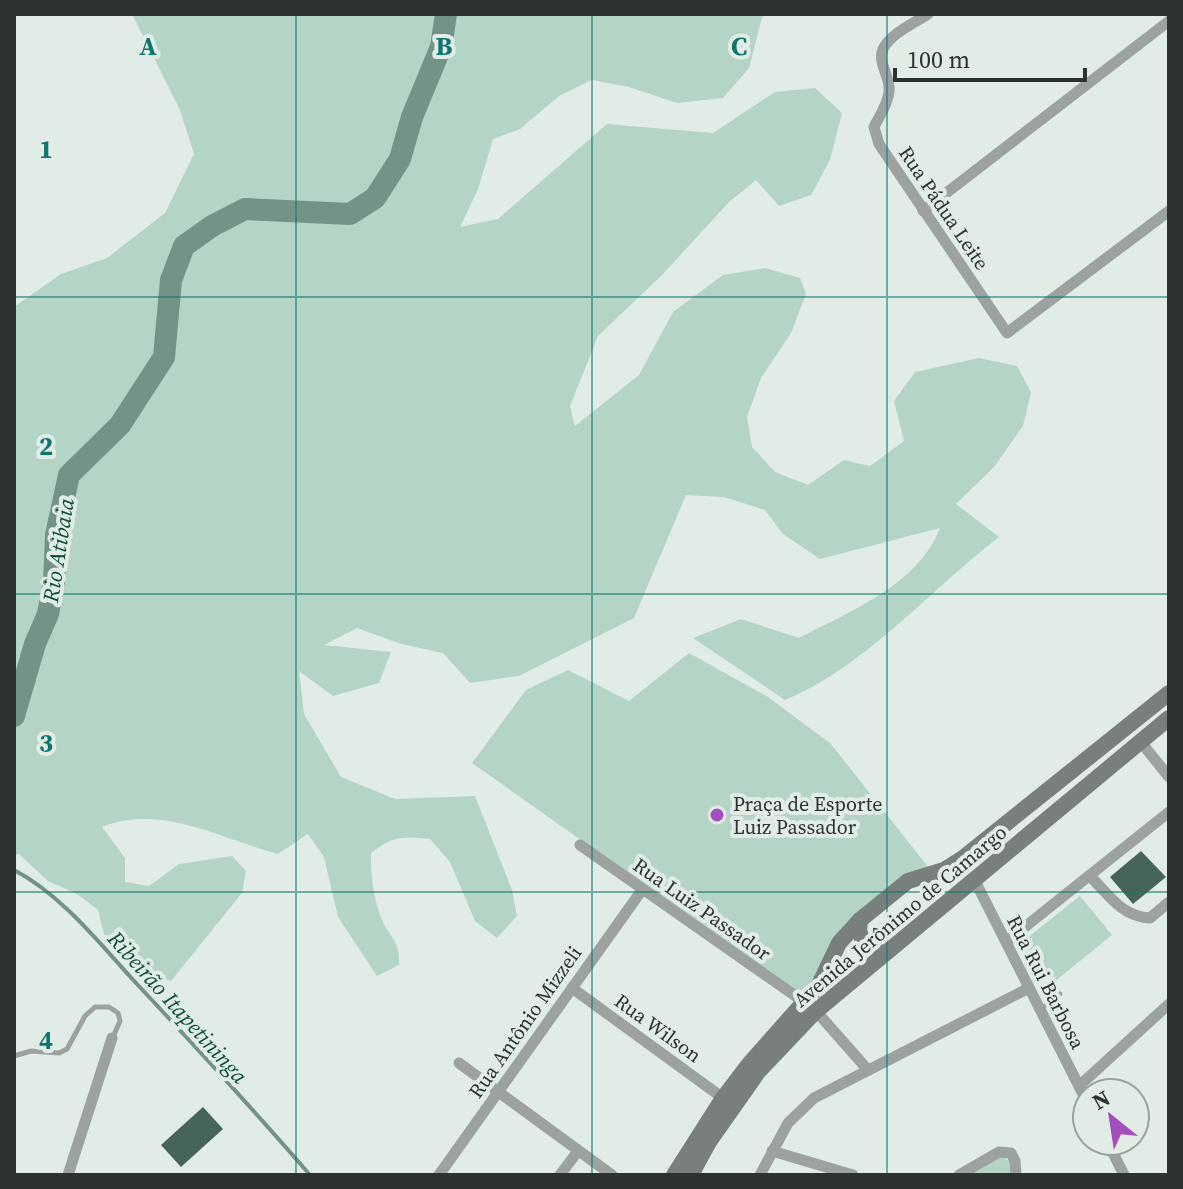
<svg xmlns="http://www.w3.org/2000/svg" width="1183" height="1189" viewBox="0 0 1183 1189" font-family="'Source Serif 4',serif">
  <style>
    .green { fill: #b4d4c6 }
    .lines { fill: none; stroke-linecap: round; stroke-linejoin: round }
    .stream { stroke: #739386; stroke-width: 4 }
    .river { stroke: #739386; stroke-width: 22 }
    .building { fill: #466559 }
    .lane { stroke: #9da2a0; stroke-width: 5 }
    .street { stroke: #9da2a0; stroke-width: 11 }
    .secondary { stroke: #787f7c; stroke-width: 16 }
    .grid { fill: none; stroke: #0f766e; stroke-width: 2; stroke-opacity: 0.55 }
    .poi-dot { fill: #a34ebc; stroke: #e1ece7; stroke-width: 3 }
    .labels { text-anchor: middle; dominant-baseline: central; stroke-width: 8; stroke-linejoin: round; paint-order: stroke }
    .street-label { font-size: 20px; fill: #2d3230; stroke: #e1ece7 }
    .poi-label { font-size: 20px; fill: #2d3230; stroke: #e1ece7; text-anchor: start }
    .water-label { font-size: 22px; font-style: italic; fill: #0c4e3a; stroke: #e1ece7 }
    .grid-label { font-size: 26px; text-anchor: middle; font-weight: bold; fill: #0f766e; stroke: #e1ece7; stroke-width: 8; stroke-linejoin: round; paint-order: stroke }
  </style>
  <rect width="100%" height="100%" fill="#e1ece7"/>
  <!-- green -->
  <g class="green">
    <path d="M132 14H763L749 68 723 98 677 103 629 87 592 80 559 96 520 129 493 139 478 189 460 227 498 219 607 124 713 133 775 92 815 88 842 113 830 160 811 195 779 206 756 180 729 202 663 274 598 336 570 406 575 426 639 375 673 312 723 275 765 268 800 278 806 294 791 333 761 378 747 417 752 447 775 472 808 485 844 460 870 466 904 441 894 401 915 372 979 358 1017 366 1031 392 1023 426 994 467 956 504 999 537C931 589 865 667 785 700L693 638 741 619 799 638C849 612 919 584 940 528L820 559 783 534 765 510 724 497 686 495 634 618 519 676 470 683 443 653 401 644 357 628 324 645 391 652 379 683 333 696 299 671 304 714 341 777 395 799 475 796 512 890 517 916 497 938 475 921 450 862 430 839C402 836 393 836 371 853 371 876 373 896 381 918 390 939 400 939 399 965L377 976 338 917 324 857 308 834 278 854C221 839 161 803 102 827L125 858V882L149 886 179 864 232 856 246 871 242 893 171 981 144 973 104 934 98 910 77 894 48 881 19 854 14 855V307L61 274 107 258 165 213 194 154 180 110Z"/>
    <polygon points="689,653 768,697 831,744 929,868 904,875 803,997 472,763 526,690 568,670 629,701"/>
    <polygon points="1080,896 1112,935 1054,982 1022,942"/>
    <polygon points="999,1154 1013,1164 1013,1175 963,1175"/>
  </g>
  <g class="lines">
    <!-- stream -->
    <path class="stream" d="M14 870C62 895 100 944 136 983 195 1046 253 1109 310 1175"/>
    <!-- river -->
    <polyline class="river" points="14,716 35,644 48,614 54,583 56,535 69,475 120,425 164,357 171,280 184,246 212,226 245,209 350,214 375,198 400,159 412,117 441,47 446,14"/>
  </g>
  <!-- building -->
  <g class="building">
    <polygon points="1141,851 1166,877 1133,904 1110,877"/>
    <polygon points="203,1107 223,1129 181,1167 161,1145"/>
  </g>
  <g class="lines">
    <!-- lane -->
    <g class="lane">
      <polyline points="1041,1009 1060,994"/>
      <polyline points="14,1056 31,1051 59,1053 67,1049 85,1016 95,1007 109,1007 118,1013 120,1021 113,1037"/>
    </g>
    <!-- street -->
    <g class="street">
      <path d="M928 14C914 23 890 34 883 49 877 63 891 77 889 92 888 104 879 117 874 127L879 144 1007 333 1169 211"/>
      <polyline points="923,211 1169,21"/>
      <polyline points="1140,741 1169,777"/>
      <polyline points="580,845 804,1002"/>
      <path d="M1090 876C1109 895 1122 917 1150 918L1169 902"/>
      <polyline points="974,879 1087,1102"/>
      <polyline points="1006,942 1169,812"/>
      <polyline points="572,988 723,1098"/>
      <polyline points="816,1011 868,1070"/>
      <polyline points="459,1063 612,1175"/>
      <polyline points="1079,1086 1169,1004"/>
      <polyline points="1107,1141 1124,1175"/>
      <polyline points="772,1151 853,1175"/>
      <polyline points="68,1175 112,1038"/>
      <polyline points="439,1175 642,890"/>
      <polyline points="560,1175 578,1151"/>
      <polyline points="760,1175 788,1123 814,1098 1029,988"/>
      <polyline points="959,1175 999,1152 1011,1153 1015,1161 1016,1175"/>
    </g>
    <!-- secondary -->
    <g class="secondary">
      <polyline points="860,920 859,931 864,944 875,950 887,950"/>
      <polyline points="674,1175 723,1098 749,1064 819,985 839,943 860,920 908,881 944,870 963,858 1169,693"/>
      <polyline points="691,1175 709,1142 758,1072 816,1011 1169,718"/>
    </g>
  </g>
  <!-- grid -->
  <path class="grid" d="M296 14V1175M592 14V1175M887 14V1175M14 297H1169M14 594H1169M14 892H1169"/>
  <!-- markers -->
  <circle class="poi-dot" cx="717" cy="815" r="8"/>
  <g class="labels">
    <!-- street labels -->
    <g class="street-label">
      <text transform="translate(944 208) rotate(56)">Rua Pádua Leite</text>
      <text transform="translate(702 909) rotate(35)">Rua Luiz Passador</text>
      <text transform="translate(900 916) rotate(-40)">Avenida Jerônimo de Camargo</text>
      <text transform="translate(1046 982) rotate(63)">Rua Rui Barbosa</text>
      <text transform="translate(525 1022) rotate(-55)">Rua Antônio Mizzeli</text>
      <text transform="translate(658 1028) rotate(36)">Rua Wilson</text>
    </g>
    <!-- poi labels -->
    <g class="poi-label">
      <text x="733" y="804">Praça de Esporte<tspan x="733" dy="23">Luiz Passador</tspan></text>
    </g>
    <!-- water labels -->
    <g class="water-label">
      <text transform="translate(58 550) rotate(-81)">Rio Atibaia</text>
      <text transform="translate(178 1007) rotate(48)">Ribeirão Itapetininga</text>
    </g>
  </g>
  <g class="grid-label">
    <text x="148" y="55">A</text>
    <text x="444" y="55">B</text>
    <text x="739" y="55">C</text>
    <text x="46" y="158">1</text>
    <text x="46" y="455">2</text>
    <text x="46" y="752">3</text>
    <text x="46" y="1049">4</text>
  </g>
  <!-- border -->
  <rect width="1183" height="1189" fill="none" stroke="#2d3230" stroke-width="32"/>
  <!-- north arrow -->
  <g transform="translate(1111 1117) rotate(330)"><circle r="38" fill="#e1ece7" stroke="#99a29e" stroke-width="2"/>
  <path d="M0-6L14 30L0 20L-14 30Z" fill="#a34ebc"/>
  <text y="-12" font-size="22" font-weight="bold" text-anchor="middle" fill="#2d3230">N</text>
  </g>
  <!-- scale -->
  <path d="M895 68v12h190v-12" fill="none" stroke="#2d3230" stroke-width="4"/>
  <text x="907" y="68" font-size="24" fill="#2d3230" stroke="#e1ece7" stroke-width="6" paint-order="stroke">100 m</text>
</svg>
